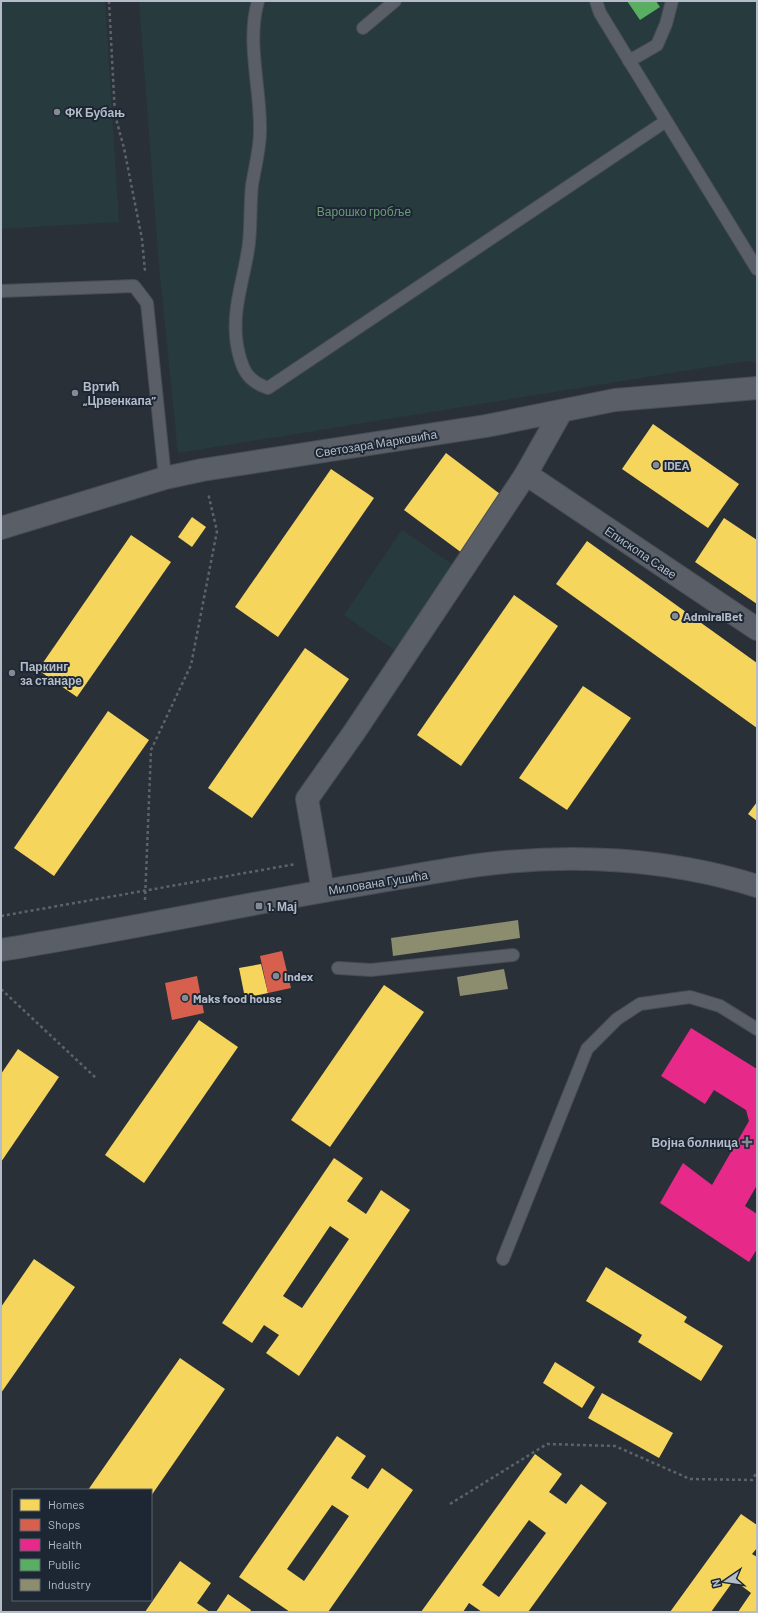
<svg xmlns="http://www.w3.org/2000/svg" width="758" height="1613" viewBox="0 0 758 1613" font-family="Barlow,sans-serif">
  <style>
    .green { fill: #273a3e }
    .homes { fill: #f6d55c; fill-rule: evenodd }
    .shops { fill: #d6604d }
    .health { fill: #e7298a }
    .public { fill: #5aae61 }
    .industry { fill: #8c8c6e }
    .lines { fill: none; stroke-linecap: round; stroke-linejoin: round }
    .service-casing { stroke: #484c53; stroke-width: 14 }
    .minor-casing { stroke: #484c53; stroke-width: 24 }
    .tertiary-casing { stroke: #484c53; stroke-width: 24 }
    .path { stroke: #5d636a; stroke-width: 2.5; stroke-dasharray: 3 3; stroke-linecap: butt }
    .service { stroke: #5a5e66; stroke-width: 12 }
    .minor { stroke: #5a5e66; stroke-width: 22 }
    .tertiary { stroke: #5a5e66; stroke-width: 22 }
    .poi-dot { fill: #848b96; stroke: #1d2633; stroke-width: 1.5 }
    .labels { text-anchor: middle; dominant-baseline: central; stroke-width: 4; stroke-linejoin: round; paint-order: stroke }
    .poi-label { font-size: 12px; font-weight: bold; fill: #b4bcc9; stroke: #1d2633; text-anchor: start }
    .park-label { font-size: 12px; fill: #6b9a76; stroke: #1d2633 }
    .street-label { font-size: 12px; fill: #b4bcc9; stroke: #1d2633 }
  </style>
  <rect width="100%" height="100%" fill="#2a3038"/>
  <!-- green -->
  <g class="green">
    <polygon points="1,1 105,1 119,222 1,229"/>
    <polygon points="139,1 757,1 757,363 746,361 178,453 159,266"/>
    <polygon points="402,530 455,566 397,652 344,615"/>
  </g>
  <!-- homes -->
  <g class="homes">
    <polygon points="653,424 739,484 708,528 622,469"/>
    <polygon points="446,453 504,497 462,553 404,510"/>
    <polygon points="331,469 374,498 278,637 235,607"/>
    <polygon points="192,517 206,527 192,547 178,537"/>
    <polygon points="724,518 757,540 757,604 695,562"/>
    <polygon points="131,535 171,562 77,697 38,670"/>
    <polygon points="587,541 757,663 757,728 556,584"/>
    <polygon points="514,595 558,626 461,766 417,735"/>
    <polygon points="305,648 349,679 252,818 208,788"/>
    <polygon points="583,686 631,718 567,810 519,778"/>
    <polygon points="108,711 149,740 54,876 14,848"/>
    <polygon points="757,802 757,821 748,814"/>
    <polygon points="261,964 268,993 245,998 239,968"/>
    <polygon points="384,985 424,1012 330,1147 291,1120"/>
    <polygon points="199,1020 238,1047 144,1183 105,1155"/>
    <polygon points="18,1049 59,1077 1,1162 1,1074"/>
    <path d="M334 1158 363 1178 347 1201 366 1214 381 1190 410 1210 299 1376 266 1353 279 1335 264 1325 252 1343 222 1323ZM330 1226 349 1239 302 1308 283 1296Z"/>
    <polygon points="34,1259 75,1287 1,1393 1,1307"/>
    <polygon points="606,1267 687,1317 684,1322 723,1346 701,1381 638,1342 642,1335 586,1301"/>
    <polygon points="180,1358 225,1389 151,1496 151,1490 88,1490"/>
    <polygon points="555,1362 595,1387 582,1408 543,1383"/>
    <polygon points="602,1393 673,1433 659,1458 588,1418"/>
    <path d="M337 1436 366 1456 351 1478 368 1489 382 1468 413 1490 328 1612H290L239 1577ZM332 1505 349 1516 304 1581 287 1569Z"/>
    <path d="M535 1454 562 1474 549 1492 566 1504 581 1484 607 1503 528 1612H482L469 1603 463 1612H421ZM529 1520 546 1533 499 1597 482 1585Z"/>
    <polygon points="741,1514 757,1525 757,1548 752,1554 757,1557 757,1612 738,1612 751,1593 734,1580 711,1612 670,1612"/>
    <polygon points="180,1561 211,1583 197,1603 210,1612 145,1612"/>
    <polygon points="228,1594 251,1610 250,1612 216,1612"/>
  </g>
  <!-- shops -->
  <g class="shops">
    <polygon points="282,951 291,988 268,993 260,956"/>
    <polygon points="197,976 204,1013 172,1020 165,983"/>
  </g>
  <!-- health -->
  <polygon class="health" points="691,1028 757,1069 757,1185 745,1206 757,1214 757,1249 749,1262 660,1203 683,1163 712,1185 749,1121 746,1110 714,1090 705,1104 661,1076"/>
  <!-- public -->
  <polygon class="public" points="627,1 656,1 660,7 640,20"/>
  <!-- industry -->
  <g class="industry">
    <polygon points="518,920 520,938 393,956 391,938"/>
    <polygon points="504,969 508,989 460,996 457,977"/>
  </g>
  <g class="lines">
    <defs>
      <g id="service">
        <path d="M258 1C246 43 261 88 260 131 260 149 255 167 252 185 250 204 251 224 249 243 245 277 231 309 237 345 241 367 246 381 268 388L666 121"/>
        <polyline points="596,1 600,13 757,269"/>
        <polyline points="363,28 395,1"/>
        <polyline points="629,61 657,45 666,24 672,1"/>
        <polyline points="1,291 134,286 147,303 165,478"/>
        <polyline points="338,968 371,970 513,955"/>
        <polyline points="503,1259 587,1049 617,1019 640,1004 690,997 720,1006 757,1029"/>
      </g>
      <g id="minor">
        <polyline points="526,474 757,629"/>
        <polyline points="1,528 165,478 202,470 486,426 615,400 757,388"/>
        <polyline points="323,891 307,799 355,731 526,474 561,412"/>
      </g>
      <path id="tertiary" d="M1 950C119 931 236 906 353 886 395 879 437 871 479 865 571 853 668 858 757 886"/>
    </defs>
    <!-- service casing -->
    <use href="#service" class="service-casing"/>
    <!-- minor casing -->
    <use href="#minor" class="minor-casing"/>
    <!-- tertiary casing -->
    <use href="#tertiary" class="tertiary-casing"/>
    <!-- path -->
    <g class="path">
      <polyline points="109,1 115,115 124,148 142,239 145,271"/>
      <polyline points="145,900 151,750 191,665 217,531 208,493"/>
      <polyline points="1,916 296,864"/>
      <polyline points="1,989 97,1079"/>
      <polyline points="450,1504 547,1444 615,1446 690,1479 752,1480 757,1472"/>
    </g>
    <!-- service -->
    <use href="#service" class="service"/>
    <!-- minor -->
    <use href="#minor" class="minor"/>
    <!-- tertiary -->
    <use href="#tertiary" class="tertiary"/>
  </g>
  <!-- markers -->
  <g class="poi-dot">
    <circle cx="57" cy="112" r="4"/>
    <circle cx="75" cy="393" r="4"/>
    <circle cx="656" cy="465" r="4"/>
    <circle cx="675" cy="616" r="4"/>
    <circle cx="12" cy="673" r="4"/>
    <rect x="255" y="902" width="8" height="8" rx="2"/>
    <circle cx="276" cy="976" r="4"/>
    <circle cx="185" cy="998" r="4"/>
    <path d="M745 1136h4v4h4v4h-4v4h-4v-4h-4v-4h4z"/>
  </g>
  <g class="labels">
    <!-- poi labels -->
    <g class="poi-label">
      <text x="65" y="112">ФК Бубањ</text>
      <text x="83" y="386">Вртић<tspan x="83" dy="14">„Црвенкапа”</tspan></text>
      <text x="664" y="465">IDEA</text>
      <text x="683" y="616">AdmiralBet</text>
      <text x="20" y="666">Паркинг<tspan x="20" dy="14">за станаре</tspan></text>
      <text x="267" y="906">1. Мај</text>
      <text x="284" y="976">Index</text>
      <text x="193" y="998">Maks food house</text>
      <text x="738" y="1142" text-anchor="end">Војна болница</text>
    </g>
    <!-- park labels -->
    <g class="park-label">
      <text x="364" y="211">Варошко гробље</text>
    </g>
    <!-- street labels -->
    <g class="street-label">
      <text transform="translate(376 443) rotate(-9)">Светозара Марковића</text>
      <text transform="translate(641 552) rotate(34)">Епископа Саве</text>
      <text transform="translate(378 882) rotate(-9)">Милована Гушића</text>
    </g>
  </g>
  <!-- border -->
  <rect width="758" height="1613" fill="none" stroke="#b4bcc9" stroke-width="4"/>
  <!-- legend -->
  <rect x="12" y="1489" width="140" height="112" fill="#1d2633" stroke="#59626f"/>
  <rect x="20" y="1499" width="20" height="12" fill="#f6d55c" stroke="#59626f"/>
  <text x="48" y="1509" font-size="12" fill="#b4bcc9">Homes</text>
  <rect x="20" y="1519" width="20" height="12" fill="#d6604d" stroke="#59626f"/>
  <text x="48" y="1529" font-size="12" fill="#b4bcc9">Shops</text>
  <rect x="20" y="1539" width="20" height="12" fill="#e7298a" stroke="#59626f"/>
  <text x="48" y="1549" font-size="12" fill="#b4bcc9">Health</text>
  <rect x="20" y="1559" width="20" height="12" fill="#5aae61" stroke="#59626f"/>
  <text x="48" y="1569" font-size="12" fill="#b4bcc9">Public</text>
  <rect x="20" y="1579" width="20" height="12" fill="#8c8c6e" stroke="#59626f"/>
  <text x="48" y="1589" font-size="12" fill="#b4bcc9">Industry</text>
  <!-- north arrow -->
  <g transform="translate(726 1581) rotate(257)" stroke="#1d2633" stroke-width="3" paint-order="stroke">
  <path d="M0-3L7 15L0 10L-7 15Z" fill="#b4bcc9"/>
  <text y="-6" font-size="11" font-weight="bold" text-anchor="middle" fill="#b4bcc9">N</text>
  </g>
</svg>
